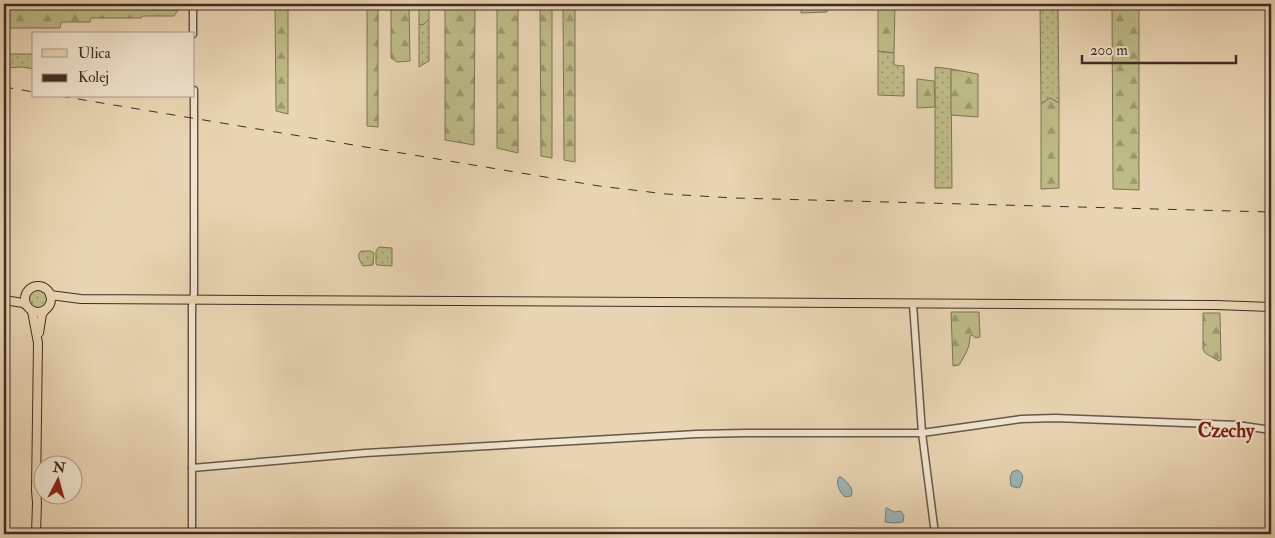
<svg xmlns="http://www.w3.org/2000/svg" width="1275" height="538" viewBox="0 0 1275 538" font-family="'IM FELL Double Pica',serif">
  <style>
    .grass { fill: url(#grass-dots); stroke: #7e7456 }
    .forest { fill: url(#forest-firs); stroke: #7e7456 }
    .water { fill: #9cb6b7; stroke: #777f7d }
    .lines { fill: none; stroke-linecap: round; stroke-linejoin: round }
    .minor-casing { stroke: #6a5648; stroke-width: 9 }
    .major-casing { stroke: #3f2c25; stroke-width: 10 }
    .minor { stroke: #f1e4ce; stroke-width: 6 }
    .major { stroke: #e9d5b3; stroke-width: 8 }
    .rail { stroke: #3f2c25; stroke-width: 1; stroke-dasharray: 9 9; stroke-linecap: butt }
    .labels { text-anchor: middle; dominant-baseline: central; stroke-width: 4.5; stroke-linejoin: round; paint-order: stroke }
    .quarter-label { font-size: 19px; font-weight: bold; fill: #7a1f14; stroke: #f1e4ce }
  </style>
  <defs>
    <pattern id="grass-dots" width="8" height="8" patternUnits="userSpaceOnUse" patternTransform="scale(1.25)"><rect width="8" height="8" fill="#bebb87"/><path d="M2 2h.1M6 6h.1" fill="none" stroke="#9c986e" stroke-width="1.8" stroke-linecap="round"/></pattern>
    <pattern id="forest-firs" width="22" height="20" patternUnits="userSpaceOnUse" patternTransform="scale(1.25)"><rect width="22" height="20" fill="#bebb87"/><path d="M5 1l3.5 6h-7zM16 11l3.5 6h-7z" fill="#9c986e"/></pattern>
  </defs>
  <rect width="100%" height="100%" fill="#e9d5b3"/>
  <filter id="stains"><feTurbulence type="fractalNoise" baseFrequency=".004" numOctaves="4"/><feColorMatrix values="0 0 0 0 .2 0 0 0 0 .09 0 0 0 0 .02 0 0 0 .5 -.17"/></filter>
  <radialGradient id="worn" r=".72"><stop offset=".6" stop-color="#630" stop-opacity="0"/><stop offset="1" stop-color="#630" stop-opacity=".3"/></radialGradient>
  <!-- grass -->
  <g class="grass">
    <polygon points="1040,4 1058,4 1059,103 1050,99 1041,104"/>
    <polygon points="429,19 429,61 419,67 419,25 424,24"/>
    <polygon points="878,51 894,53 894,65 904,66 904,96 878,95"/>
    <polygon points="4,54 34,54 34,69 22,67 4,68"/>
    <polygon points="935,67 951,69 952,188 935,188"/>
    <polygon points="379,247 392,248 392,266 377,265 376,264 376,251"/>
    <path d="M361 251H371L374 253 373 265 363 266C360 261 356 255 361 251Z"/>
    <circle cx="38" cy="299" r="10"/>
  </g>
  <!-- forest -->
  <g class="forest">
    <polygon points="275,4 288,4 288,114 276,111"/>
    <polygon points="367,4 378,4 378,127 367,126"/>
    <polygon points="391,4 409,4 410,61 397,62 391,58"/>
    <polygon points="419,4 429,4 429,19 424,24 419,25"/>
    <polygon points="445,4 475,4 474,145 445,140"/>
    <polygon points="497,4 518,4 518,153 497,148"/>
    <polygon points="540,4 552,4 552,158 541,156"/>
    <polygon points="563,4 575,4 575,162 564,160"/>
    <polygon points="801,4 827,4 827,12 801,13"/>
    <polygon points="878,4 895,4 894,53 878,51"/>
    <polygon points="1112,4 1139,4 1139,190 1113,189"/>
    <polygon points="4,9 178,10 174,16 143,16 141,18 91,18 90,22 61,22 60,28 4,28"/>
    <polygon points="951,69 978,74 978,117 951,115"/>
    <polygon points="917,79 934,81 935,107 917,108"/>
    <polygon points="1050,98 1059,103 1059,188 1041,189 1041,104"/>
    <path d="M951 312H979L980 337 976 338 972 335 970 336C970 348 965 355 959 365L953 366Z"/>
    <polygon points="1203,313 1220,313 1221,360 1219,361 1205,353 1203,349"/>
  </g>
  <!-- water -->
  <g class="water">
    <path d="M1017 470C1025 473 1023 481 1020 487L1018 488 1011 486 1010 477 1012 472Z"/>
    <path d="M839 477H841C847 482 855 489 851 496L845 497C840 493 835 483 839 477Z"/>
    <polygon points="886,508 887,508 894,512 901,511 904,516 903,522 894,523 885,522"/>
  </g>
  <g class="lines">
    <defs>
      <g id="minor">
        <polyline points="193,34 193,4"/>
        <polyline points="913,304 922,433 935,534"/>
        <polyline points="192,468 365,453 697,434 746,433 922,433 1021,419 1055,418 1237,425 1271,430"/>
        <polyline points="192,534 192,306 194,293 194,90"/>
      </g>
      <g id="major">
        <circle cx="38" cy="299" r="13"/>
        <polyline points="50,295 81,299 1216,305 1271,307"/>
        <polyline points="4,300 23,303 26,305"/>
        <polyline points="32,311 38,343 36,490 37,503 36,534"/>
        <polyline points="39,333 42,314 45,310"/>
      </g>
    </defs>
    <!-- minor casing -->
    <use href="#minor" class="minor-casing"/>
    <!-- major casing -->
    <use href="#major" class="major-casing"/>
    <!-- minor -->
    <use href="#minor" class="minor"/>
    <!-- major -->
    <use href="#major" class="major"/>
    <!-- rail -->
    <g class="rail">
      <polyline points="4,87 34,92"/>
      <polyline points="60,96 599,186 666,194 734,198 1271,212"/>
    </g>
  </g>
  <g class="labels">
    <!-- quarter labels -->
    <g class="quarter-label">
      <text x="1226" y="431">Czechy</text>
    </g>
  </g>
  <!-- margin -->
  <rect width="1275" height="538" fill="none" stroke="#e9d5b3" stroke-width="20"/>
  <rect x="5" y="5" width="1265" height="528" fill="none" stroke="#3f2c25" stroke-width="2.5"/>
  <rect x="10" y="10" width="1255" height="518" fill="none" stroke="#3f2c25"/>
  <!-- legend -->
  <rect x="32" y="32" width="162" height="65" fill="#f1e4ce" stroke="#aa9a8a"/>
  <rect x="42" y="49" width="25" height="8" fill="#e9d5b3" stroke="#aa9a8a"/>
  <text x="78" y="58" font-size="15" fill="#3f2c25">Ulica</text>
  <rect x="42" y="74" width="25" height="8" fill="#3f2c25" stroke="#aa9a8a"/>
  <text x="78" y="82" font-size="15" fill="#3f2c25">Kolej</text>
  <!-- north arrow -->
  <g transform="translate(58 480) rotate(6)"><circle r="24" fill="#f1e4ce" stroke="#aa9a8a"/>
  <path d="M0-4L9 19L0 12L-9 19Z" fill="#8f2418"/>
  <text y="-8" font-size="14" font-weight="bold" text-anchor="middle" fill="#3f2c25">N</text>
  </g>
  <!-- scale -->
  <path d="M1082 55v8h154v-8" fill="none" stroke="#3f2c25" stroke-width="2.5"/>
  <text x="1090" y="55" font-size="15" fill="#3f2c25" stroke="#f1e4ce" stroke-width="4" paint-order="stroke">200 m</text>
  <rect width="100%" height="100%" filter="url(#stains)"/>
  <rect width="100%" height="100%" fill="url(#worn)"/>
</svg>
